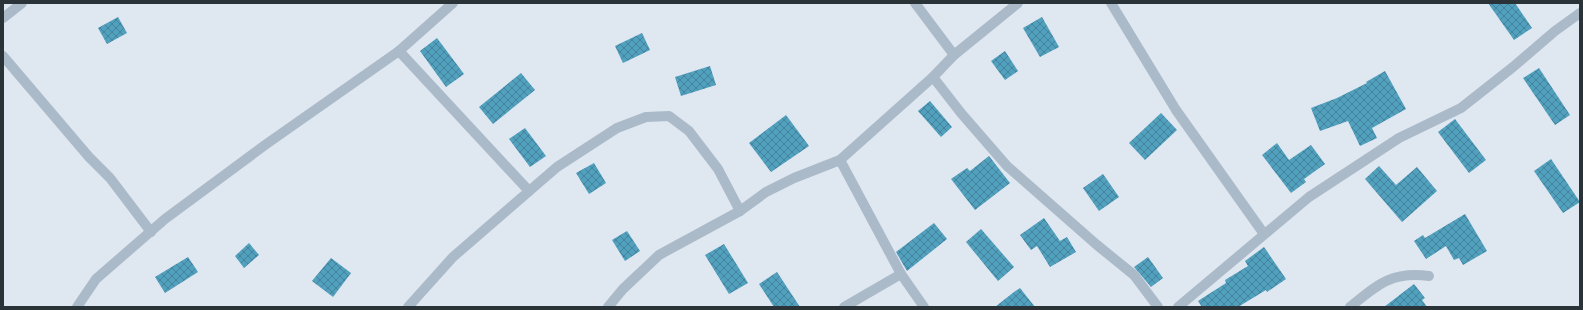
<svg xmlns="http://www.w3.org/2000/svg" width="1583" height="310" viewBox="0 0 1583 310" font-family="Ubuntu,sans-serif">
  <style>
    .building { fill: url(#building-cross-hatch) }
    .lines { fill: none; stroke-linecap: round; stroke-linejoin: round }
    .street { stroke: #abbac9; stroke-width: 10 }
  </style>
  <defs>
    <pattern id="building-cross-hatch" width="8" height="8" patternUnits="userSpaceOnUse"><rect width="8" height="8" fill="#50a0be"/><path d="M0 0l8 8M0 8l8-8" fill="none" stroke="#43839b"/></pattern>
  </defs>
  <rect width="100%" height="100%" fill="#dfe7f1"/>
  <!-- building -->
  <g class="building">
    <polygon points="1488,3 1515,3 1532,28 1514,40"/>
    <polygon points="118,17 127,33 107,44 98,28"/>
    <polygon points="1042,17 1059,47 1040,57 1023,28"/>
    <polygon points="642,33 650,50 623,63 615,46"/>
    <polygon points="437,38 464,74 446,87 420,51"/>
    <polygon points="1005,51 1018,71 1005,80 991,61"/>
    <polygon points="710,66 716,85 681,96 675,77"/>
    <polygon points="1539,68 1570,115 1555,125 1523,78"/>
    <polygon points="1385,71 1406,109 1372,128 1377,138 1360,146 1348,121 1320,131 1311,108 1337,98 1367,83 1366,82"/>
    <polygon points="521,73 535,90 493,124 479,107"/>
    <polygon points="930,101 952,127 941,137 918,111"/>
    <polygon points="1161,113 1177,130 1145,160 1129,143"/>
    <polygon points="786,115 809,146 771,172 749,143"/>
    <polygon points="1455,119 1486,160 1469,173 1438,132"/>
    <polygon points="525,128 546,156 530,167 509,139"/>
    <polygon points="1277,143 1289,160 1311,145 1325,164 1304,179 1306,182 1291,193 1262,155"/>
    <polygon points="989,156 1010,183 975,210 951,179 967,168 970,171"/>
    <polygon points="1551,159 1580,202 1563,213 1534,171"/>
    <polygon points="594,163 606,183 589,194 576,173"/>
    <polygon points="1379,166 1396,185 1417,167 1437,191 1402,222 1365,179"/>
    <polygon points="1103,174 1119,197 1099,211 1083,188"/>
    <polygon points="1465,214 1487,251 1463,265 1459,258 1454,260 1446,246 1426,259 1414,241 1423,235 1425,238"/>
    <polygon points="1044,218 1060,241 1067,237 1076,252 1050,267 1037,246 1031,250 1020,235"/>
    <polygon points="934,223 947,239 907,271 896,252"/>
    <polygon points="981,229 1014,267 998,281 966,242"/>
    <polygon points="627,231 640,251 625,261 612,240"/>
    <polygon points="249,243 259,255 244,268 235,256"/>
    <polygon points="724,244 748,283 729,294 705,255"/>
    <polygon points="1264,247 1286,279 1267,292 1266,290 1238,307 1202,307 1198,301 1226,283 1225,280 1248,266 1245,261"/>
    <polygon points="188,257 198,272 165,293 155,277"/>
    <polygon points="1148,257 1163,278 1151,287 1134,267"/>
    <polygon points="331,258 351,273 333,297 312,281"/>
    <polygon points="777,272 800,307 774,307 759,284"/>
    <polygon points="1414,284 1425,298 1422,300 1427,307 1384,307"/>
    <polygon points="1020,288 1035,307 995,307 1014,292"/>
  </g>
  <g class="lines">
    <!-- street -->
    <g class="street">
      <polyline points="915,3 954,55"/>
      <polyline points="1018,3 954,55 933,77 961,113 1007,166 1097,245 1134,275 1158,307"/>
      <polyline points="1111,3 1176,110 1264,234"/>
      <polyline points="3,18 22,3"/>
      <polyline points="399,51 529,191"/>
      <polyline points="3,56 89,157 110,178 151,232"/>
      <polyline points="840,160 901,274 924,307"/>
      <polyline points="77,307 96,279 165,219 265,145 399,51 453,3"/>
      <polyline points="408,307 453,257 557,167 617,128 646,117 669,116 689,131 718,169 740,211"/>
      <polyline points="608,307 623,289 659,255 740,211 766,192 794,178 840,160 933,77"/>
      <polyline points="844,307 901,274"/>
      <polyline points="1178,307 1309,197 1399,138 1461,108 1513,67 1555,31 1580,13"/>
      <path d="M1350 307C1377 285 1391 271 1429 276"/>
    </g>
  </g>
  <!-- border -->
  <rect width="1583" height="310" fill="none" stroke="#2a3337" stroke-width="8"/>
</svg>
